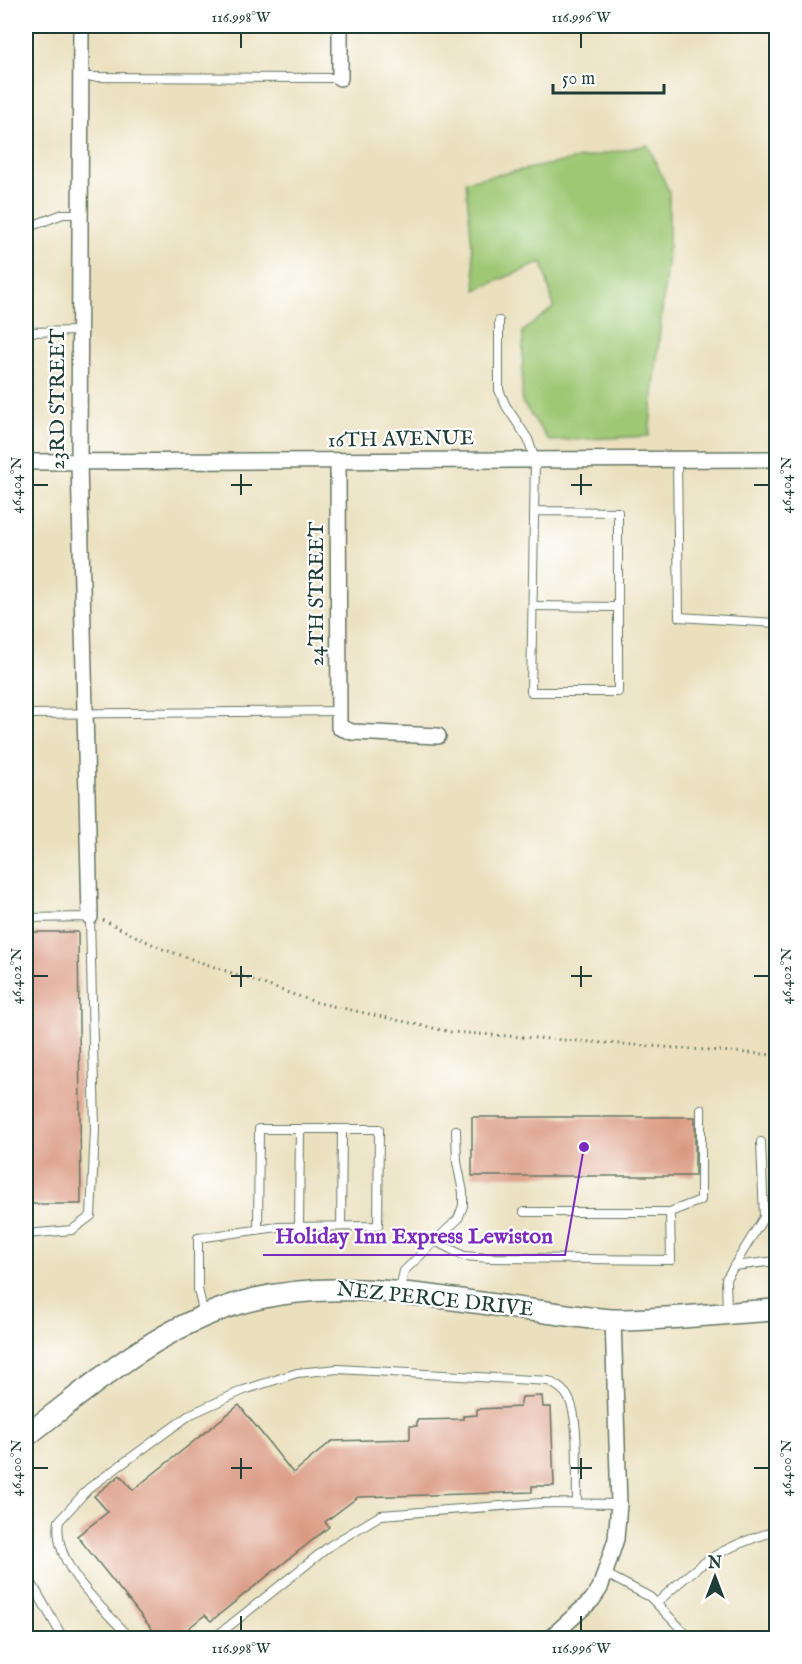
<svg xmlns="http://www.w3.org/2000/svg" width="802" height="1664" viewBox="0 0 802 1664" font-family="'IM FELL English',serif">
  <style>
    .green { fill: #9fc874; stroke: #5f8254; stroke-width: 1.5 }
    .building { fill: #da9a82 }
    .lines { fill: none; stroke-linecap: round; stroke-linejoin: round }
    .lane-casing { stroke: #667664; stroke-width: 10 }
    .street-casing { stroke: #667664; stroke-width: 18 }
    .secondary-casing { stroke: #667664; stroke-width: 24 }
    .path { stroke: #667664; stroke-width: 3; stroke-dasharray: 1.5 4.5; stroke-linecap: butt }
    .lane { stroke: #fff; stroke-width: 8 }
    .street { stroke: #fff; stroke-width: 15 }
    .secondary { stroke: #fff; stroke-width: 21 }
    .ticks { fill: none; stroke: #1f3d34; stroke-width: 2 }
    .labels { text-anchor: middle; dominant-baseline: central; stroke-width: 4.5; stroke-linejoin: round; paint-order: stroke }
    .street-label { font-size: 21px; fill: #1f3d34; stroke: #fff }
    .leader { fill: none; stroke: #7b2cbf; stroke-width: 2 }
    .callout-dot { fill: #7b2cbf; stroke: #fff; stroke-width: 2 }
    .callout-label { font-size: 22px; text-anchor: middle; font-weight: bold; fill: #7b2cbf; stroke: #fff; stroke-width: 4.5; stroke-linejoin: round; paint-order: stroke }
    .neatline { fill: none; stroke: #1f3d34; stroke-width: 2 }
    .ticks-label { font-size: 15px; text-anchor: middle; fill: #1f3d34 }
  </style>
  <rect width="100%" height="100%" fill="#fff"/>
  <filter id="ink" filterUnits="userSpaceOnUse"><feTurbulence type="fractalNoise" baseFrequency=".0167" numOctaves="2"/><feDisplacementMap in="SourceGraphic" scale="12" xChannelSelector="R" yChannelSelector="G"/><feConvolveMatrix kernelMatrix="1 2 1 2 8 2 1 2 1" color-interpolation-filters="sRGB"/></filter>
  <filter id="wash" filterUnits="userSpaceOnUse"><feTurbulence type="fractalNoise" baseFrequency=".008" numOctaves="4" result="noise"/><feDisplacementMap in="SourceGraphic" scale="24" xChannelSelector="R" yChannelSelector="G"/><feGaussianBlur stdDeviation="1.35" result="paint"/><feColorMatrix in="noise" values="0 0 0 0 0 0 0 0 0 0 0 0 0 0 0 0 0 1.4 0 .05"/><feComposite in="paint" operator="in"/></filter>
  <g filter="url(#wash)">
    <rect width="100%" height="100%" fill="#eae0be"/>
    <!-- green -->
    <polygon class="green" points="648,145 669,192 669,243 649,436 549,441 522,402 523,331 554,307 542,262 476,290 466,181"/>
    <g id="blocks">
      <!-- building -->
      <g class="building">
        <polygon points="26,932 78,932 81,1204 26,1204"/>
        <rect x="472" y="1117" width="223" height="59"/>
        <polygon points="542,1396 543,1407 551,1407 554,1486 532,1486 532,1492 358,1497 325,1522 329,1527 211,1621 205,1615 176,1638 159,1638 77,1536 108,1512 94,1496 120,1475 133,1490 239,1405 293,1473 332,1441 410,1439 410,1426 417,1426 417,1420 463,1419 463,1416 477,1415 477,1409 520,1407 522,1397"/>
      </g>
    </g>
  </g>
  <g filter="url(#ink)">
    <use href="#blocks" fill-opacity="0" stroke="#667664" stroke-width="1.5"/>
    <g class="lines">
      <defs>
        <g id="lane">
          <polyline points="80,77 340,78"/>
          <polyline points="26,228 63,214 80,214"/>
          <polyline points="499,321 499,390 506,406 528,439 535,460 531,692 618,692 618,512 534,511"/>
          <polyline points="26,332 79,331"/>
          <polyline points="677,459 679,617 775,623"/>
          <polyline points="533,606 618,607"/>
          <polyline points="26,714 339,711"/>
          <polyline points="26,918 90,917 95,1129 91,1216 72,1230 26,1234"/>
          <polyline points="761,1142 764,1217"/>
          <polyline points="670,1212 701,1200 701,1109"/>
          <polyline points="299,1226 300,1129"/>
          <polyline points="341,1226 342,1129"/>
          <polyline points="435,1241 464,1256 490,1258 671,1260 670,1212 524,1212"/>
          <polyline points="734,1266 776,1261"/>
          <polyline points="399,1293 404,1271 458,1219 463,1206 463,1192 457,1162 456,1130"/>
          <polyline points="727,1311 726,1279 764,1217 776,1216"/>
          <polyline points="204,1315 198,1289 198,1238 278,1227 378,1226 379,1129 259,1129 258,1230"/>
          <polyline points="26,1573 63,1638"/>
          <polyline points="606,1574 650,1597 690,1638"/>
          <path d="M657 1603C699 1563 720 1547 776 1531"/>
          <path d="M130 1638C102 1606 52 1566 59 1521L89 1488 191 1414 244 1390 297 1373 338 1369 549 1381C557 1386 565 1390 569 1399 580 1420 576 1477 577 1502"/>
          <polyline points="214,1638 331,1545 381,1515 542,1503 619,1504"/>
        </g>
        <g id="street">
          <polyline points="81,26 79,462 90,917"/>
          <polyline points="340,26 340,78"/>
          <polyline points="338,461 339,727 352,732 438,736"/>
          <polyline points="26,462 776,459"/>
          <polyline points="550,1638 592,1600 600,1588 616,1539 619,1504 613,1320"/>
        </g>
        <path id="secondary" d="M26 1436C86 1390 147 1337 219 1310 323 1270 439 1299 546 1312 568 1315 591 1319 613 1320 667 1320 723 1313 776 1310"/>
      </defs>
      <!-- lane casing -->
      <use href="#lane" class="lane-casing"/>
      <!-- street casing -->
      <use href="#street" class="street-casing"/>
      <!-- secondary casing -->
      <use href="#secondary" class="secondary-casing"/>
      <!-- path -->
      <polyline class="path" points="103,920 160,948 315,1002 451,1032 776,1055"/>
      <!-- lane -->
      <use href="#lane" class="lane"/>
      <!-- street -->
      <use href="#street" class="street"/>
      <!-- secondary -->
      <use href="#secondary" class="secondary"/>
    </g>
  </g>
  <!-- ticks -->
  <path class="ticks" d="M241 33V48M581 33V48M241 474V495M581 474V495M33 485H48M231 485H252M571 485H592M754 485H769M241 966V987M581 966V987M33 976H48M231 976H252M571 976H592M754 976H769M241 1458V1479M581 1458V1479M33 1468H48M231 1468H252M571 1468H592M754 1468H769M241 1616V1631M581 1616V1631"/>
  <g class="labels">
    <!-- street labels -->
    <g class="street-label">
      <text transform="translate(58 399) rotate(-90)">23RD STREET</text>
      <text transform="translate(401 440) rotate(-1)">16TH AVENUE</text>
      <text transform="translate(317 594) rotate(-90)">24TH STREET</text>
      <text transform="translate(435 1300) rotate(6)">NEZ PERCE DRIVE</text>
    </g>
  </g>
  <!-- callouts -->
  <path class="leader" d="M584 1147L565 1255H263"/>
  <circle class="callout-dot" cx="584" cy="1147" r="6"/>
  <g class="callout-label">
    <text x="414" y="1243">Holiday Inn Express Lewiston</text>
  </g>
  <!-- margin -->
  <rect width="802" height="1664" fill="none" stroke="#fff" stroke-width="66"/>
  <!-- north arrow -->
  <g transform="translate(715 1577)" stroke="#ffffff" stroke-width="4.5" paint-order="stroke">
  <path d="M0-4.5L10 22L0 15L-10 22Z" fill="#1f3d34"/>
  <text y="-9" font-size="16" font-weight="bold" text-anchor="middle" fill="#1f3d34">N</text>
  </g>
  <!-- scale -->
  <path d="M553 84v9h111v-9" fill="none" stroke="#1f3d34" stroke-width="3"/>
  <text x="562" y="84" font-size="18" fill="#1f3d34" stroke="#ffffff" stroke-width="4.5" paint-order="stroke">50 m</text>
  <rect x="33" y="33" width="736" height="1598" class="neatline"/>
  <g class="ticks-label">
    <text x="241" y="22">116.998°W</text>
    <text x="581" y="22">116.996°W</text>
    <text transform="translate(16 485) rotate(-90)" y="5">46.404°N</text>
    <text transform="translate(786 485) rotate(-90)" y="5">46.404°N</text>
    <text transform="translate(16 976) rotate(-90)" y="5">46.402°N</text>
    <text transform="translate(786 976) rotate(-90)" y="5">46.402°N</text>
    <text transform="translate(16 1468) rotate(-90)" y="5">46.400°N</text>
    <text transform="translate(786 1468) rotate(-90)" y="5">46.400°N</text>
    <text x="241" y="1653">116.998°W</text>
    <text x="581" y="1653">116.996°W</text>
  </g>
</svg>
